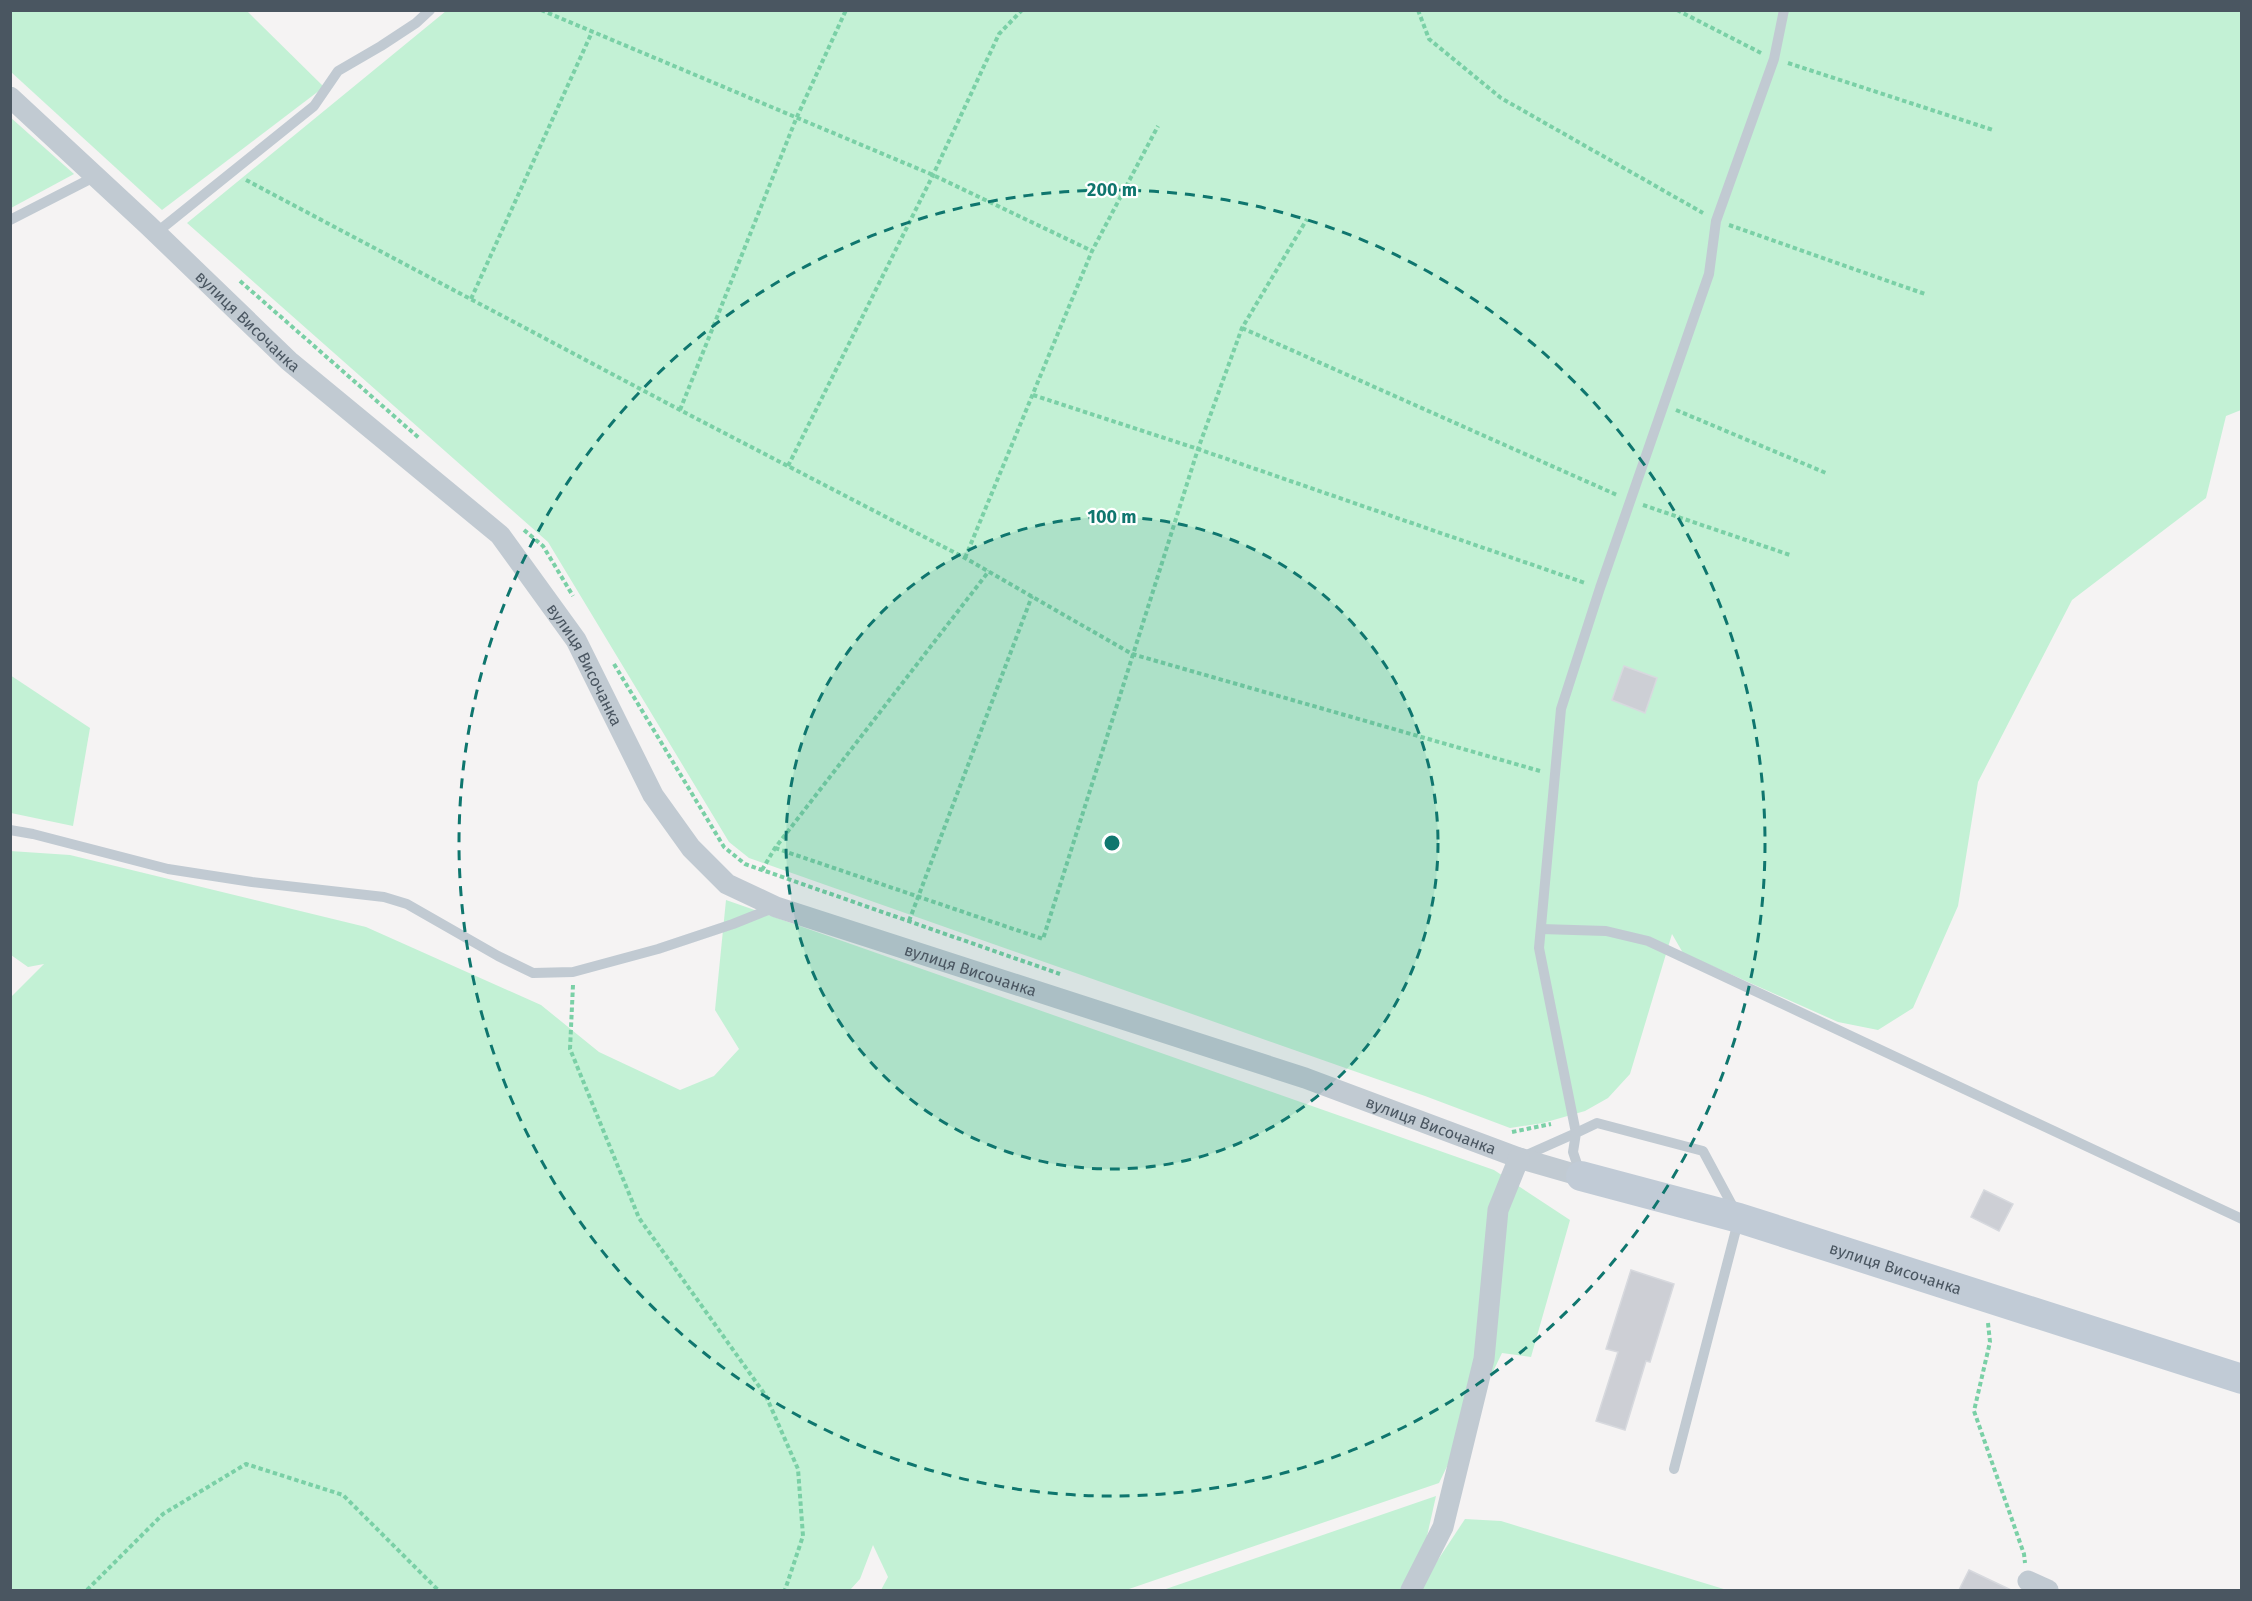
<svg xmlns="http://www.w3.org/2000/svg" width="2252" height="1601" viewBox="0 0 2252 1601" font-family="'Fira Sans',sans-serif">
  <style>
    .green { fill: #c3f1d5 }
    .building { fill: #cdcfd5; stroke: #d7d9de; stroke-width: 1.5 }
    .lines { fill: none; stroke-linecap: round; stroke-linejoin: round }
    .path { stroke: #7ad0a6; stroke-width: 4; stroke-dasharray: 4.5 3; stroke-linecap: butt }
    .lane { stroke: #c1cad2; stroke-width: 10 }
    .street { stroke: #c1cad2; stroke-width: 21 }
    .secondary { stroke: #c1cbd6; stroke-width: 30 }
    .ring { fill: none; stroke: #0f766e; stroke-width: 3; stroke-dasharray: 10 8 }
    .labels { text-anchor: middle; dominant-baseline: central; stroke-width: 4.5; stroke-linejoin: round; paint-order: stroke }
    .street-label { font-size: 16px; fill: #4a5661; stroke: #fff }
    .centre { fill: #0f766e; stroke: #fff; stroke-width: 3 }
    .ring-label { font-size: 18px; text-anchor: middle; font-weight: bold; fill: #0f766e; stroke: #fff; stroke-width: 4.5; stroke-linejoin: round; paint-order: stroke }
  </style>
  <rect width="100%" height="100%" fill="#f5f3f3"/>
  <!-- green -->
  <g class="green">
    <polygon points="10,11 247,11 324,87 162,210 11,72"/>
    <polygon points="446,11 2241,11 2241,410 2226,416 2206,498 2072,600 1978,782 1958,906 1913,1008 1878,1030 1838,1022 1683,953 1672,934 1630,1074 1608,1098 1585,1111 1543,1123 1510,1128 1425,1096 749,858 729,842 548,542 187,223"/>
    <polygon points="10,117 74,174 11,208 10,208"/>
    <polygon points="10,675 90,728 73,826 11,813"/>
    <polygon points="10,851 70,855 366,927 541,1005 599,1052 680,1090 714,1076 739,1049 715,1010 726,900 1494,1170 1570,1220 1531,1357 1502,1353 1439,1483 1126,1590 881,1590 888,1577 873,1545 860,1579 850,1590 11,1590 11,997 44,964 28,967 11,955"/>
    <polygon points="1436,1496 1423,1554 1405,1590 1163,1590"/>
    <polygon points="1465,1519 1501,1521 1727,1590 1418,1590"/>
  </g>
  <!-- building -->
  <g class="building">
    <polygon points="1624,666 1657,678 1645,713 1612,700"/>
    <polygon points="1984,1190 2013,1204 1999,1231 1971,1217"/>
    <polygon points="1631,1270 1674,1284 1650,1362 1646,1361 1625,1430 1596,1421 1618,1352 1606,1349"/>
    <polygon points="1969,1570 2011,1590 1959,1590"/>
  </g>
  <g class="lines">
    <!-- path -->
    <g class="path">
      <polyline points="541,10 933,175 1092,251"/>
      <polyline points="1418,10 1429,39 1501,98 1703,213"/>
      <polyline points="1677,10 1761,53"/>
      <polyline points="1788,63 1993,130"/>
      <polyline points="246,180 680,410 965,558 1132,654 1540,771"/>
      <polyline points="1729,225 1925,294"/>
      <polyline points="240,281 419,438"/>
      <polyline points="471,299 592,32"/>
      <polyline points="1242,328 1617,495"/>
      <polyline points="1033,395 1198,449 1585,583"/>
      <polyline points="680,410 796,119 846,10"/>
      <polyline points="1676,410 1826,473"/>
      <polyline points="788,466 933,175 999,34 1022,10"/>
      <polyline points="1643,505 1790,555"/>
      <polyline points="524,530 543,546 573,596"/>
      <polyline points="965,558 1092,251 1158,126"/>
      <polyline points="614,664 724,847 745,864 1060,974"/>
      <polyline points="775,848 1043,939 1198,449 1242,328 1307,219"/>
      <polyline points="762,870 775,848 989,571"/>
      <polyline points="909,921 1032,596"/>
      <polyline points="573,985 570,1049 639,1218 766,1396 798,1469 803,1536 785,1590"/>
      <polyline points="1512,1132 1551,1124"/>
      <polyline points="1988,1323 1990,1342 1974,1411 2024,1554 2025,1563"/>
      <polyline points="87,1590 163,1514 246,1464 343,1495 438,1590"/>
    </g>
    <!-- lane -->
    <g class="lane">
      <polyline points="10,220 96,176"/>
      <polyline points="156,233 314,106 338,71 381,46 416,23 430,10"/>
      <polyline points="10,830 33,834 168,869 252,882 384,897 407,904 498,956 533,973 573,972 658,949 733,924 773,908"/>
      <polyline points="1541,929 1606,931 1648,941 2242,1219"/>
      <polyline points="1522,1157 1576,1133 1539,948 1561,709 1600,588 1709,274 1716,221 1774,59 1784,10"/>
      <polyline points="1580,1173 1573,1152 1576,1133 1597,1123 1703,1151 1739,1218 1674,1469"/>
    </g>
    <!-- street -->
    <g class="street">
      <path id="s1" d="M10 97 148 225 289 361 500 535 576 640 653 795 691 848 727 884 776 907 1305 1078 1519 1158 1581 1176"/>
      <polyline points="2028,1581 2048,1590"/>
      <polyline points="1411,1590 1443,1527 1484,1359 1498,1210 1519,1158"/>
    </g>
    <!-- secondary -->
    <path class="secondary" id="s2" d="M1581 1176 1739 1218 2242 1379"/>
  </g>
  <!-- distance rings -->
  <circle cx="1112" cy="843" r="326" fill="#0f766e" fill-opacity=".12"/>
  <g class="ring">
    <circle cx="1112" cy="843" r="326"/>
    <circle cx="1112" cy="843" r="653"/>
  </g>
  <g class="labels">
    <!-- street labels -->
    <g class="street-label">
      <text stroke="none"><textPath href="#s1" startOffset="327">вулиця Височанка</textPath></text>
      <text stroke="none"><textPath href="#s1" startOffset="813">вулиця Височанка</textPath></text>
      <text stroke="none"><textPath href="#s1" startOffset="1335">вулиця Височанка</textPath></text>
      <text stroke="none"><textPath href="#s1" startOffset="1821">вулиця Височанка</textPath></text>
      <text stroke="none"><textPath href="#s2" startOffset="328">вулиця Височанка</textPath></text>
    </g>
  </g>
  <circle cx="1112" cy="843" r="9" class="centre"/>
  <g class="ring-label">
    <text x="1112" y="196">200 m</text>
    <text x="1112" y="523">100 m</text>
  </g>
  <!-- border -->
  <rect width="2252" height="1601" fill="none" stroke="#4a5661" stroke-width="24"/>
</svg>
